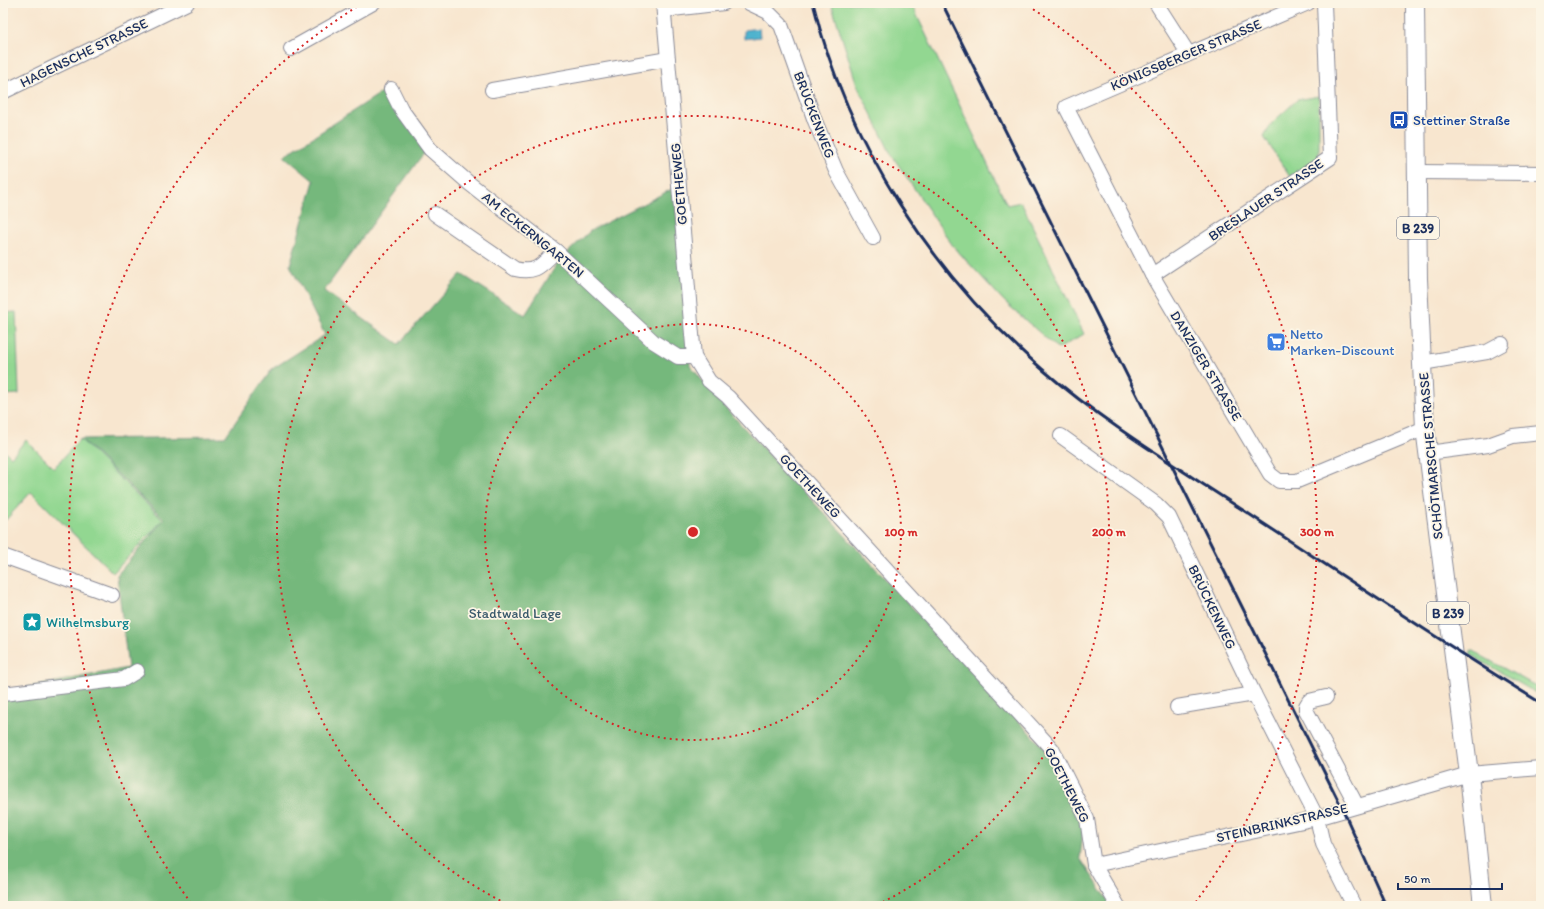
<svg xmlns="http://www.w3.org/2000/svg" width="1544" height="909" viewBox="0 0 1544 909" font-family="Itim,sans-serif">
  <style>
    .green { fill: #92d791; stroke: #568378 }
    .forest { fill: #75b87b; stroke: #48746c }
    .water { fill: #4fb3ce; stroke: #357196 }
    .lines { fill: none; stroke-linecap: round; stroke-linejoin: round }
    .minor-casing { stroke: #8a8a96; stroke-width: 16 }
    .major-casing { stroke: #8a8a96; stroke-width: 20 }
    .minor { stroke: #fff; stroke-width: 14 }
    .major { stroke: #fff; stroke-width: 18 }
    .rail { stroke: #1b2f5e; stroke-width: 3 }
    .ring { fill: none; stroke: #d62828; stroke-width: 2; stroke-dasharray: 2 4 }
    .labels { text-anchor: middle; dominant-baseline: central; stroke-width: 3.5; stroke-linejoin: round; paint-order: stroke }
    .shield { fill: #fcf5e5; stroke: #5e6a86; stroke-width: 1 }
    .shield-label { font-size: 13px; font-weight: bold; fill: #1b2f5e }
    .street-label { font-size: 14px; fill: #1b2f5e; stroke: #fcf5e5 }
    .transit-label { font-size: 14px; fill: #164399; stroke: #fcf5e5; text-anchor: start }
    .shop-label { font-size: 14px; fill: #366cbe; stroke: #fcf5e5; text-anchor: start }
    .park-label { font-size: 14px; fill: #39596b; stroke: #fcf5e5 }
    .culture-label { font-size: 14px; fill: #0d838f; stroke: #fcf5e5; text-anchor: start }
    .centre { fill: #d62828; stroke: #fcf5e5; stroke-width: 2 }
    .ring-label { font-size: 12px; text-anchor: middle; font-weight: bold; fill: #d62828; stroke: #fcf5e5; stroke-width: 3.5; stroke-linejoin: round; paint-order: stroke }
  </style>
  <rect width="100%" height="100%" fill="#fcf5e5"/>
  <filter id="ink" filterUnits="userSpaceOnUse"><feTurbulence type="fractalNoise" baseFrequency=".025" numOctaves="2"/><feDisplacementMap in="SourceGraphic" scale="8" xChannelSelector="R" yChannelSelector="G"/><feConvolveMatrix kernelMatrix="1 2 1 2 8 2 1 2 1" color-interpolation-filters="sRGB"/></filter>
  <filter id="wash" filterUnits="userSpaceOnUse"><feTurbulence type="fractalNoise" baseFrequency=".012" numOctaves="4" result="noise"/><feDisplacementMap in="SourceGraphic" scale="16" xChannelSelector="R" yChannelSelector="G"/><feGaussianBlur stdDeviation="0.9" result="paint"/><feColorMatrix in="noise" values="0 0 0 0 0 0 0 0 0 0 0 0 0 0 0 0 0 1.4 0 .05"/><feComposite in="paint" operator="in"/></filter>
  <g filter="url(#wash)">
    <rect width="100%" height="100%" fill="#f8e6cf"/>
    <!-- green -->
    <g class="green">
      <polygon points="831,3 911,3 1007,205 1021,202 1084,334 1058,349 1005,302 953,246 891,154 857,85"/>
      <polygon points="1319,96 1319,157 1290,177 1264,137 1272,123 1297,100"/>
      <polygon points="16,312 19,394 3,395 3,313"/>
      <polygon points="80,439 163,520 113,573 31,492 3,523 3,449 11,457 26,440 54,468"/>
      <polygon points="1471,650 1541,689 1541,696 1471,655"/>
    </g>
    <!-- forest -->
    <polygon class="forest" points="384,91 426,150 324,291 399,344 461,274 525,315 559,261 590,231 674,188 690,365 717,399 1044,748 1084,824 1080,858 1112,906 3,906 3,692 128,668 117,575 164,519 81,439 225,437 272,369 325,335 290,265 314,181 284,156"/>
    <!-- water -->
    <polygon class="water" points="759,28 760,37 744,39 744,30"/>
  </g>
  <g filter="url(#ink)">
    <g class="lines">
      <defs>
        <g id="minor">
          <polyline points="663,3 694,357 709,381 728,397 1052,749 1087,819 1094,865 1118,906"/>
          <polyline points="749,3 768,12 781,25 815,121 836,171 873,238"/>
          <polyline points="1156,3 1188,53"/>
          <polyline points="1308,3 1066,107 1152,275 1270,474 1279,481 1297,481 1425,428"/>
          <polyline points="664,10 724,3"/>
          <polyline points="291,49 373,3"/>
          <polyline points="391,89 401,109 430,149 470,184 556,251 654,342 678,357 694,357"/>
          <polyline points="492,90 668,59"/>
          <polyline points="3,92 187,3"/>
          <polyline points="1417,172 1541,173"/>
          <path d="M435 214 515 269C537 274 541 265 556 251"/>
          <polyline points="1152,275 1330,158 1324,3"/>
          <polyline points="1422,363 1487,352 1502,344"/>
          <polyline points="1061,436 1156,504 1169,517 1254,694 1317,818 1323,844 1354,906"/>
          <polyline points="1428,453 1488,445 1513,436 1541,433"/>
          <polyline points="3,556 112,595"/>
          <polyline points="3,694 124,679 137,671"/>
          <polyline points="1326,697 1309,701 1306,706 1306,710 1357,806"/>
          <polyline points="1177,707 1254,694"/>
          <polyline points="1094,865 1317,818 1469,774 1541,768"/>
        </g>
        <polyline id="major" points="1415,3 1418,279 1425,428 1469,774 1483,906"/>
      </defs>
      <!-- minor casing -->
      <use href="#minor" class="minor-casing"/>
      <!-- major casing -->
      <use href="#major" class="major-casing"/>
      <!-- minor -->
      <use href="#minor" class="minor"/>
      <!-- major -->
      <use href="#major" class="major"/>
      <!-- rail -->
      <g class="rail">
        <path d="M813 3C848 145 932 274 1042 369 1106 425 1181 469 1252 516 1348 579 1443 643 1541 703"/>
        <polyline points="942,3 1343,810 1386,906"/>
      </g>
    </g>
  </g>
  <!-- distance rings -->
  <g class="ring">
    <circle cx="693" cy="532" r="208"/>
    <path d="M511 906A416 416 0 1 1 875 906"/>
    <path d="M191 903A624 624 0 0 1 358 6M1028 6A624 624 0 0 1 1195 903"/>
  </g>
  <!-- icons -->
  <defs>
    <symbol id="bus-square" viewBox="-11 -11 22 22"><rect x="-9" y="-9" width="18" height="18" rx="4" fill="#1a4fb4" stroke="#fcf5e5"/><path d="M-5-6H5V4H4V6H2V4H-2V6H-4V4H-5ZM-3.5-4V0h7V-4ZM-3.5 1.2v1.5H-2V1.2ZM2 1.2v1.5H3.5V1.2Z" fill="#fff"/></symbol>
    <symbol id="supermarket-square" viewBox="-11 -11 22 22"><rect x="-9" y="-9" width="18" height="18" rx="4" fill="#3f7fe0" stroke="#fcf5e5"/><path d="M-6-5.5h2.5l.6 2H6L4.5 2H-2.5L-4.4-4H-6ZM-1.5 3.2a1.3 1.3 0 1 0 .1 0ZM3 3.2a1.3 1.3 0 1 0 .1 0Z" fill="#fff"/></symbol>
    <symbol id="sight-square" viewBox="-11 -11 22 22"><rect x="-9" y="-9" width="18" height="18" rx="4" fill="#0f9aa8" stroke="#fcf5e5"/><path d="M0-6L1.8-2.2L6-1.7L2.9 1.2L3.7 5.4L0 3.3L-3.7 5.4L-2.9 1.2L-6-1.7L-1.8-2.2Z" fill="#fff"/></symbol>
  </defs>
  <g fill-rule="evenodd">
    <use href="#bus-square" x="1388" y="109" width="22" height="22"/>
    <use href="#supermarket-square" x="1265" y="331" width="22" height="22"/>
    <use href="#sight-square" x="21" y="611" width="22" height="22"/>
  </g>
  <g class="labels">
    <!-- shield labels -->
    <g class="shield">
      <rect x="1397" y="217" width="42" height="22" rx="3"/>
      <rect x="1427" y="602" width="42" height="22" rx="3"/>
    </g>
    <g class="shield-label">
      <text x="1418" y="228">B 239</text>
      <text x="1448" y="613">B 239</text>
    </g>
    <!-- street labels -->
    <g class="street-label">
      <text transform="translate(84 53) rotate(-26)">HAGENSCHE STRASSE</text>
      <text transform="translate(1186 55) rotate(-23)">KÖNIGSBERGER STRASSE</text>
      <text transform="translate(814 115) rotate(69)">BRÜCKENWEG</text>
      <text transform="translate(679 184) rotate(-95)">GOETHEWEG</text>
      <text transform="translate(1266 200) rotate(-34)">BRESLAUER STRASSE</text>
      <text transform="translate(533 235) rotate(39)">AM ECKERNGARTEN</text>
      <text transform="translate(1206 366) rotate(59)">DANZIGER STRASSE</text>
      <text transform="translate(1431 456) rotate(-95)">SCHÖTMARSCHE STRASSE</text>
      <text transform="translate(810 486) rotate(47)">GOETHEWEG</text>
      <text transform="translate(1212 607) rotate(64)">BRÜCKENWEG</text>
      <text transform="translate(1067 785) rotate(63)">GOETHEWEG</text>
      <text transform="translate(1282 823) rotate(-13)">STEINBRINKSTRASSE</text>
    </g>
    <!-- transit labels -->
    <g class="transit-label">
      <text x="1413" y="120">Stettiner Straße</text>
    </g>
    <!-- shop labels -->
    <g class="shop-label">
      <text x="1290" y="334">Netto<tspan x="1290" dy="16">Marken-Discount</tspan></text>
    </g>
    <!-- park labels -->
    <g class="park-label">
      <text x="515" y="613">Stadtwald Lage</text>
    </g>
    <!-- culture labels -->
    <g class="culture-label">
      <text x="46" y="622">Wilhelmsburg</text>
    </g>
  </g>
  <circle cx="693" cy="532" r="6" class="centre"/>
  <g class="ring-label">
    <text x="901" y="536">100 m</text>
    <text x="1109" y="536">200 m</text>
    <text x="1317" y="536">300 m</text>
  </g>
  <!-- margin -->
  <rect width="1544" height="909" fill="none" stroke="#fcf5e5" stroke-width="16"/>
  <!-- scale -->
  <path d="M1398 883v6h104v-6" fill="none" stroke="#1b2f5e" stroke-width="2"/>
  <text x="1404" y="883" font-size="12" fill="#1b2f5e" stroke="#fcf5e5" stroke-width="3" paint-order="stroke">50 m</text>
</svg>
